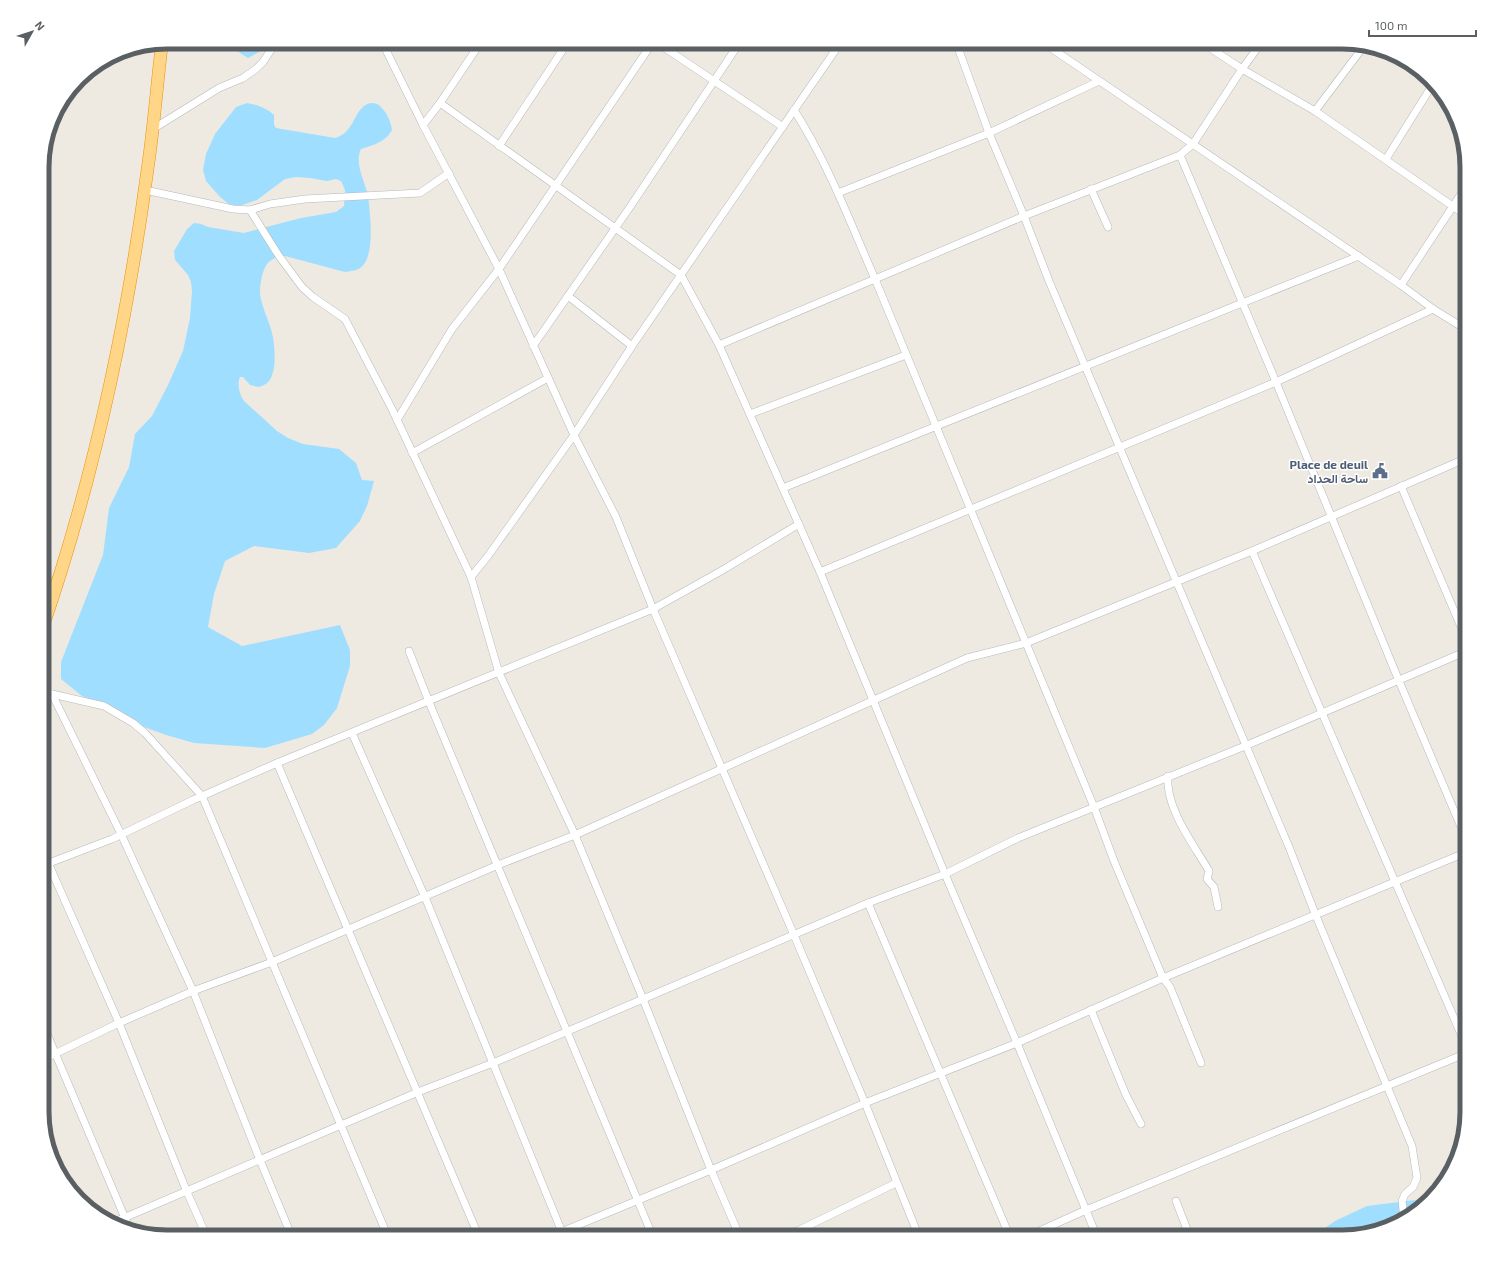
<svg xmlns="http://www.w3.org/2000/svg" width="1509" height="1279" viewBox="0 0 1509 1279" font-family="'Exo 2',Vazirmatn,sans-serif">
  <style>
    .water { fill: #a0deff }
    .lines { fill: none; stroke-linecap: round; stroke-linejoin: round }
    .street-casing { stroke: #b5b9bd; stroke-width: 8 }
    .highway-casing { stroke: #ef8f00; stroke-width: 13 }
    .street { stroke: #fff; stroke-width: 7 }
    .highway { stroke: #ffd687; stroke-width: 12 }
    .labels { text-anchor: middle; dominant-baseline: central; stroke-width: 3; stroke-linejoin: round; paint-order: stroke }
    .service-label { font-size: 12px; font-weight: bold; fill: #4e5e75; stroke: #fff; text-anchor: end }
    .rim { fill: none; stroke: #5a5f63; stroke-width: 5 }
  </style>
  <rect width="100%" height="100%" fill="#eeeae2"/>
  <!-- water -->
  <g class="water">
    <polygon points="232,42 272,42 270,46 248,58 232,48"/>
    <path d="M247 103C258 105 266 108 274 115V125L276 128 335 138C353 133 353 115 364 106 369 102 377 102 381 107 387 113 391 122 392 130 386 142 373 145 361 149 354 164 365 181 368 196 370 212 376 258 360 268 356 271 350 271 345 272L285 256C275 256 267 261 264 270 261 277 260 287 260 294 262 308 269 320 272 333 275 345 277 371 269 381 267 384 262 386 259 387L250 385 243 377H240C237 384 239 394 244 401L277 431 288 438 303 444 339 449 356 463 362 480 374 481 367 506 360 521 336 548 309 553 254 546 225 561 214 594 208 627 242 646 340 625 350 650V666L337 708 324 725 312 734 265 748 194 743 166 735 144 727 107 707 82 696 61 679V662L103 555 109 508 129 467 135 434 152 416 168 385 183 351 190 318 192 291 191 282 188 275 175 260 174 251 187 229 194 223 201 224 208 227 244 233 301 218 336 212 344 206 345 190 341 181 336 179 327 181 310 178 296 177 285 179 257 200 239 206 229 204 220 197 206 181 203 170 206 154 215 134 236 107Z"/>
    <polygon points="1431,1198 1390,1227 1342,1237 1312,1237 1335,1221 1367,1206"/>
  </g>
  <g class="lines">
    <defs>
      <g id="street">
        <polyline points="382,42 423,125 499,269 574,435 616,517 653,609 794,935 865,1103 919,1237"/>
        <polyline points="656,42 783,127"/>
        <polyline points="956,42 989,133 1024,216 1049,281 1289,847 1316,916 1412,1146 1417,1178 1413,1187 1405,1194 1402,1201 1404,1218"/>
        <polyline points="1042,42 1401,285 1433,309 1467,330"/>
        <polyline points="1201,42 1242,69 1315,111 1467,216"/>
        <polyline points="440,103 681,275 719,345 820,572 945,874 1017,1043 1097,1237"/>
        <path d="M794 110C828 163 850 222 875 279L1094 807 1114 861 1163 978 1170 987 1201 1063"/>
        <polyline points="1315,111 1364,46"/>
        <polyline points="423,125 440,103 481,42"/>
        <polyline points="153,129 219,88 243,78 256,69 263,62 276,42"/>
        <polyline points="499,146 568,42"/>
        <polyline points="1180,155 1276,382 1399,681 1467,841"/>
        <polyline points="1386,159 1433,84"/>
        <polyline points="1091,189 1108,227"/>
        <polyline points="145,190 233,209 250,210 270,204 305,199 420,193 449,173"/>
        <polyline points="838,193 989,133 1099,81"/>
        <polyline points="250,210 279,256 302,287 313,297 345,319 392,409 471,577"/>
        <polyline points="1401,285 1467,185"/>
        <polyline points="568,296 632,346"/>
        <polyline points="719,345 1024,216 1180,155 1193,144 1242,69 1262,42"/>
        <polyline points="533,346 630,207 740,42"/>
        <polyline points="750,414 906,355"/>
        <polyline points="397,420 452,329 499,269 653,42"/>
        <polyline points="412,453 548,378"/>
        <polyline points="1401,486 1467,641"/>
        <polyline points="783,488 1359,256"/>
        <polyline points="1252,551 1467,1048"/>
        <polyline points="820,572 1276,382 1433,309"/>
        <polyline points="409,651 429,702 653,1237"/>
        <polyline points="42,693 52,694 121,834 193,991 260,1160 292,1237"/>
        <polyline points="52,694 104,706 133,723 145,733 202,796 388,1237"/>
        <polyline points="352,733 425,897 564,1237"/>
        <polyline points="277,763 479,1237"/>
        <path d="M1168 776C1165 808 1194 845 1209 871L1207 879 1214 887 1218 907"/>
        <polyline points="42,849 119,1023 187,1192 207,1237"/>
        <polyline points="49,863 112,839 193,800 277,763 653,609 721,571 799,524"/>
        <polyline points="868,903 1010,1237"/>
        <polyline points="1091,1010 1126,1095 1141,1124"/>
        <polyline points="42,1022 130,1230"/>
        <polyline points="42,1060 119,1023 193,991 272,962 498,865 575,835 967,658 1026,643 1252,551 1467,458"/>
        <polyline points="1176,1201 1190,1237"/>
        <polyline points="112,1223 418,1092 493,1063 868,903 945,874 1018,838 1245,746 1467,651"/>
        <polyline points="549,1237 711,1170 865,1103 1017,1043 1163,978 1467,852"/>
        <polyline points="740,1237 711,1170 643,999 575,835 499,673 471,577 488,556 574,435 632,346 841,42"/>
        <polyline points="785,1237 896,1183"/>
        <polyline points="1026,1237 1086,1210 1467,1053"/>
      </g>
      <path id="highway" d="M42 629C94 479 127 323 148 166 154 125 157 84 162 43"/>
    </defs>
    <!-- street casing -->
    <use href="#street" class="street-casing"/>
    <!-- highway casing -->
    <use href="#highway" class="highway-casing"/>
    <!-- street -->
    <use href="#street" class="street"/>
    <!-- highway -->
    <use href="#highway" class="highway"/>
  </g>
  <!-- icons -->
  <defs>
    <symbol id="civic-bare" viewBox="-9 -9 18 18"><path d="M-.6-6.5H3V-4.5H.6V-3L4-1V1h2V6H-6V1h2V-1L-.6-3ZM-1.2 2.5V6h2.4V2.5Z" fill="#5c6f8a" stroke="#fff" stroke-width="2.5" paint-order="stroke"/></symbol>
  </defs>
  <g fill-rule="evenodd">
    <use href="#civic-bare" x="1369" y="460" width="22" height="22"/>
  </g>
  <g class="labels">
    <!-- service labels -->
    <g class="service-label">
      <text x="1368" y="464">Place de deuil<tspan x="1368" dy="14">ساحة الحداد</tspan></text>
    </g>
  </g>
  <!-- crop -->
  <path d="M0 0H1509V1279H0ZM167 49H1342A118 118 0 0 1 1460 167V1112A118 118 0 0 1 1342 1230H167A118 118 0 0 1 49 1112V167A118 118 0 0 1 167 49Z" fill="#fff" fill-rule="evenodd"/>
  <path class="rim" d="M167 49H1342A118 118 0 0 1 1460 167V1112A118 118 0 0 1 1342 1230H167A118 118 0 0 1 49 1112V167A118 118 0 0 1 167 49Z"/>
  <!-- north arrow -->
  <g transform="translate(32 32) rotate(51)" stroke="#ffffff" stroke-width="3" paint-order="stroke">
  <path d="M0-3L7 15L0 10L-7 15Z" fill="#5a5f63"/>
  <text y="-6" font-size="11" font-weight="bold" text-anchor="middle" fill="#5a5f63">N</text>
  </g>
  <!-- scale -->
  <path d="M1369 30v6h107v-6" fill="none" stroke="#5a5f63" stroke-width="2"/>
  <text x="1375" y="30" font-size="12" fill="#5a5f63" stroke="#ffffff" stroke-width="3" paint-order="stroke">100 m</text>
</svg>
